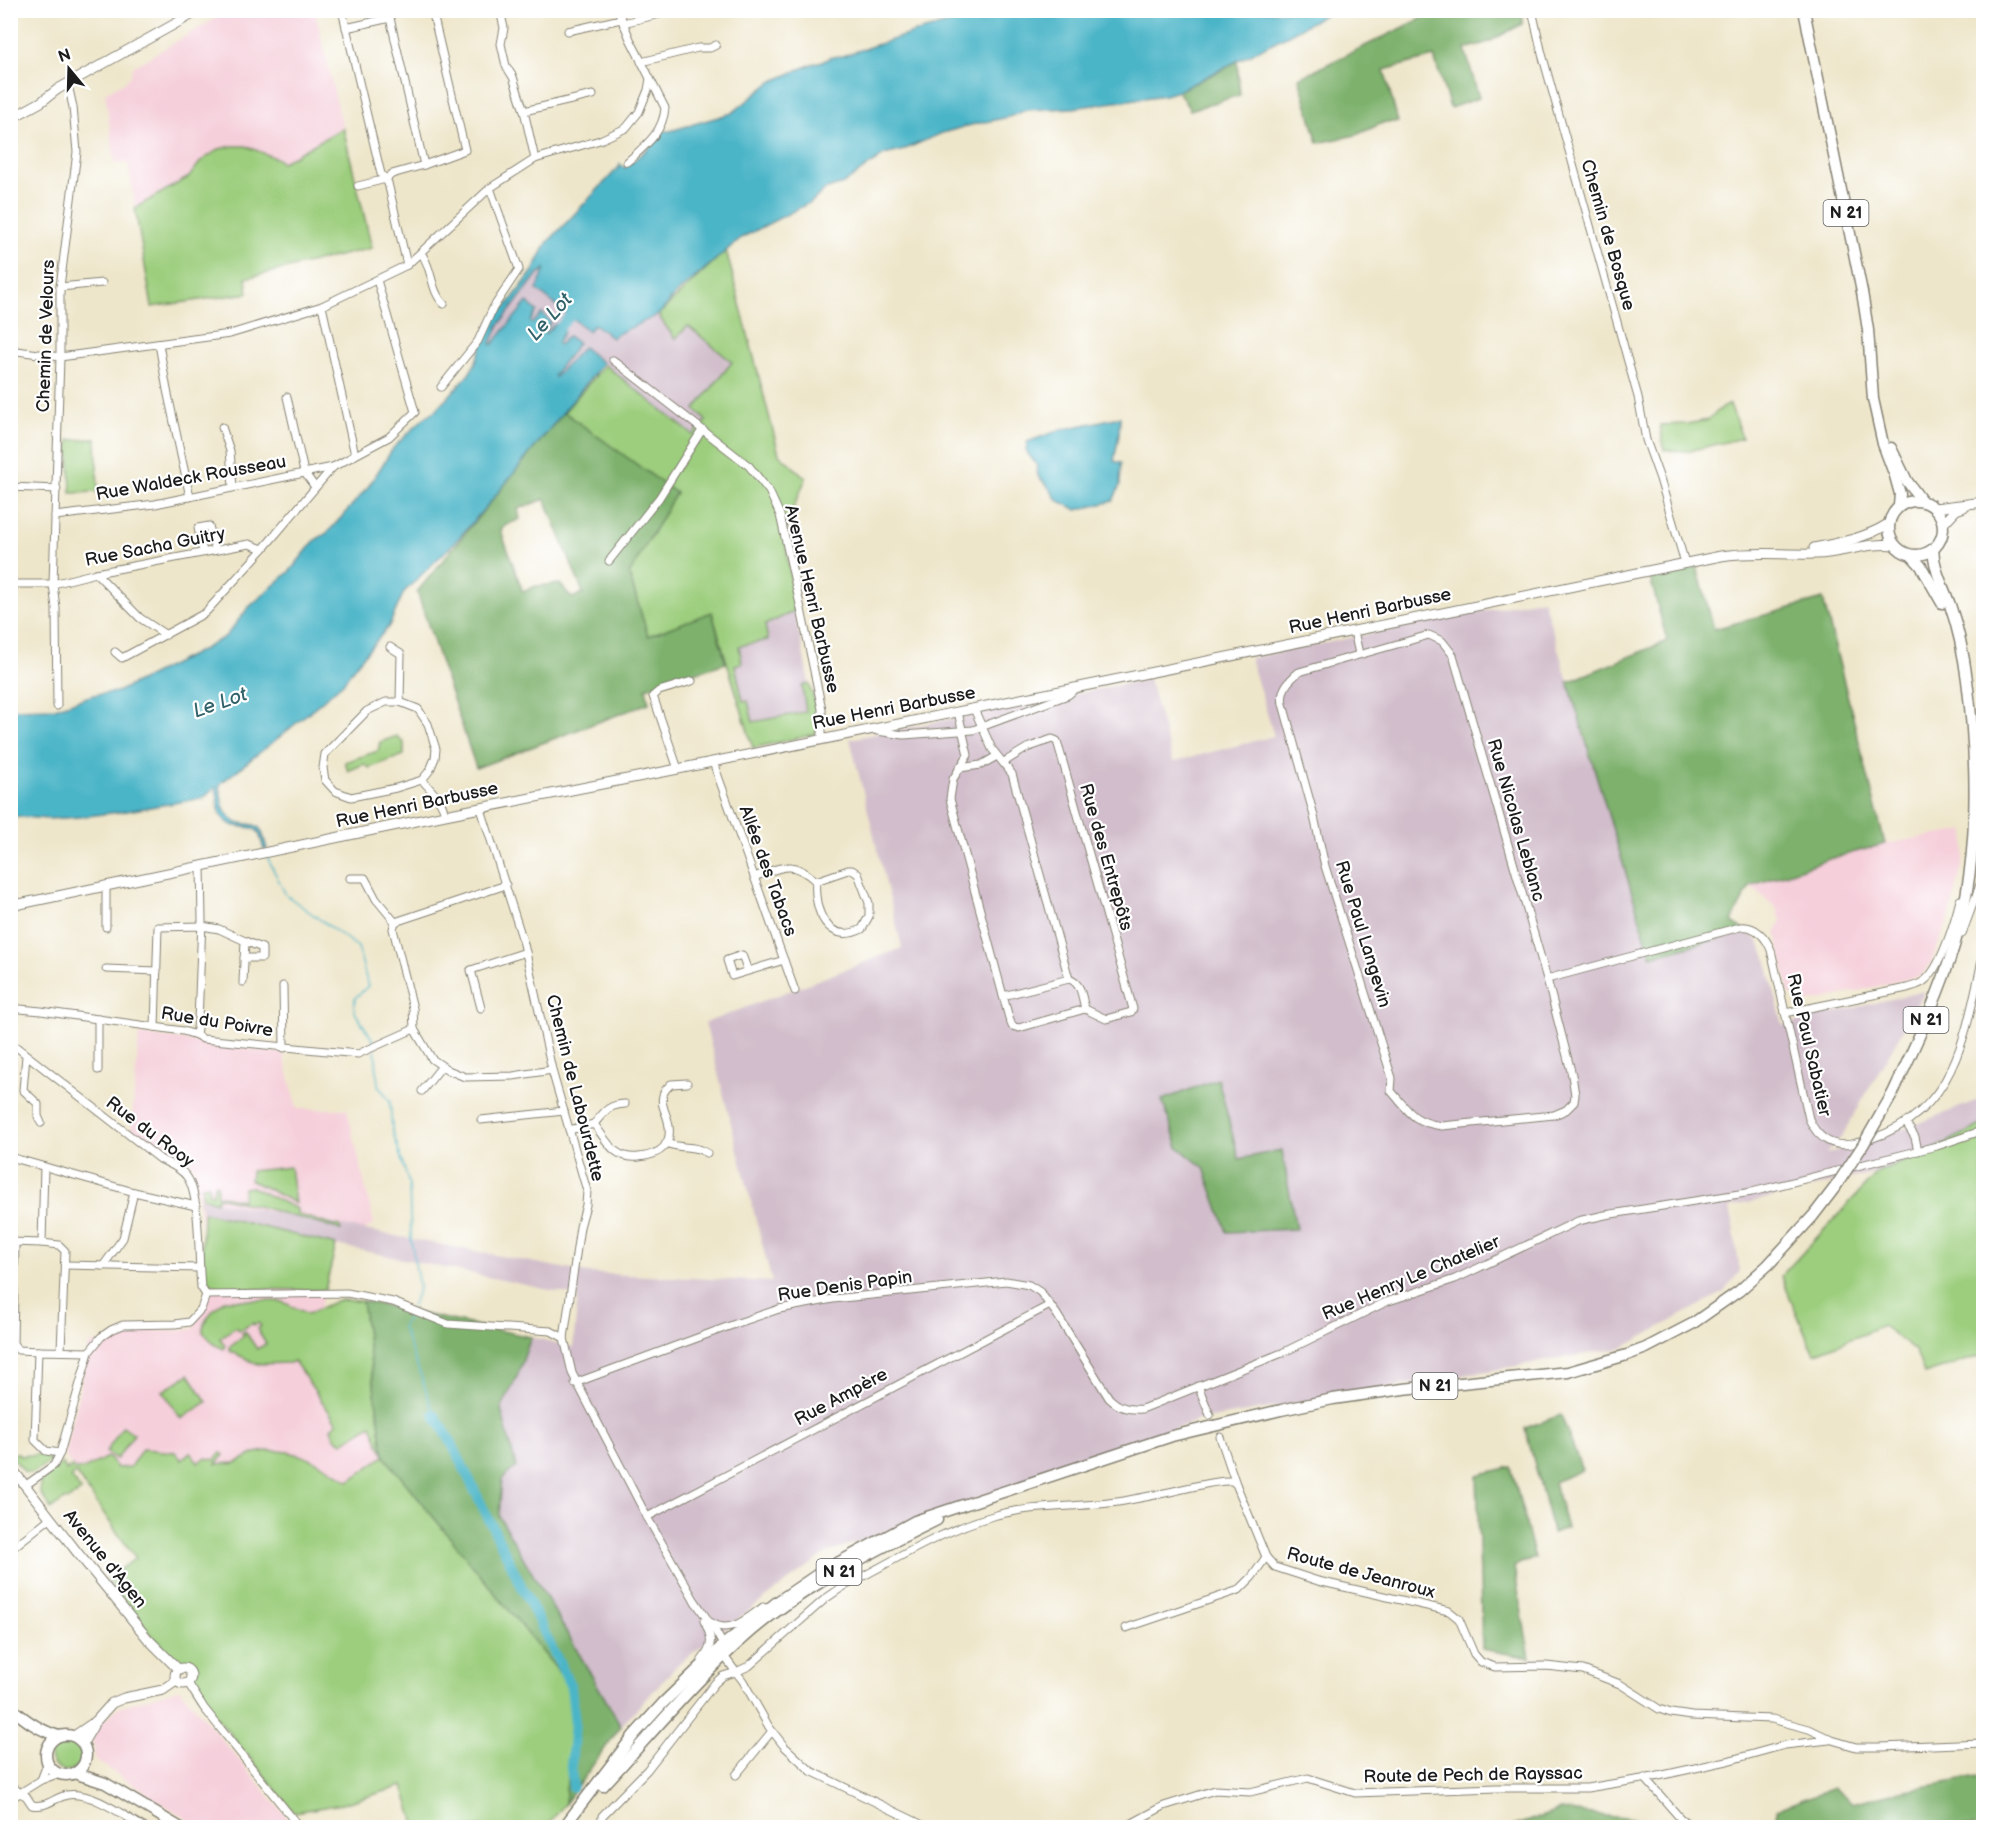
<svg xmlns="http://www.w3.org/2000/svg" width="1994" height="1838" viewBox="0 0 1994 1838" font-family="'Balsamiq Sans',sans-serif">
  <style>
    .built { fill: #f5cfda }
    .industrial { fill: #d1bdcb; fill-rule: evenodd }
    .green { fill: #9cce7d; stroke: #5c754c; stroke-width: 1.5 }
    .forest { fill: #7db16c; stroke: #4c6644; stroke-width: 1.5; fill-rule: evenodd }
    .water { fill: #4bb5c8; stroke: #346872; stroke-width: 1.5 }
    .lines { fill: none; stroke-linecap: round; stroke-linejoin: round }
    .stream { stroke: #4bb5c8; stroke-width: 1.5 }
    .river { stroke: #4bb5c8; stroke-width: 10 }
    .minor-casing { stroke: #858173; stroke-width: 9 }
    .secondary-casing { stroke: #858173; stroke-width: 11 }
    .primary-casing { stroke: #858173; stroke-width: 13 }
    .minor { stroke: #fff; stroke-width: 7 }
    .secondary { stroke: #fff; stroke-width: 9 }
    .primary { stroke: #fff; stroke-width: 10 }
    .primary-bridge-casing { stroke: #858173; stroke-width: 13; stroke-linecap: butt }
    .primary-bridge { stroke: #fff; stroke-width: 10 }
    .labels { text-anchor: middle; dominant-baseline: central; stroke-width: 4.5; stroke-linejoin: round; paint-order: stroke }
    .shield { fill: #fff; stroke: #606060; stroke-width: 1.5 }
    .shield-label { font-size: 16px; font-weight: bold; fill: #1c1c1c }
    .street-label { font-size: 18px; fill: #1c1c1c; stroke: #fff }
    .water-label { font-size: 20px; font-style: italic; fill: #316169; stroke: #fff }
  </style>
  <rect width="100%" height="100%" fill="#fff"/>
  <filter id="ink" filterUnits="userSpaceOnUse"><feTurbulence type="fractalNoise" baseFrequency=".0167" numOctaves="2"/><feDisplacementMap in="SourceGraphic" scale="12" xChannelSelector="R" yChannelSelector="G"/><feConvolveMatrix kernelMatrix="1 2 1 2 8 2 1 2 1" color-interpolation-filters="sRGB"/></filter>
  <filter id="wash" filterUnits="userSpaceOnUse"><feTurbulence type="fractalNoise" baseFrequency=".008" numOctaves="4" result="noise"/><feDisplacementMap in="SourceGraphic" scale="24" xChannelSelector="R" yChannelSelector="G"/><feGaussianBlur stdDeviation="1.35" result="paint"/><feColorMatrix in="noise" values="0 0 0 0 0 0 0 0 0 0 0 0 0 0 0 0 0 1.4 0 .05"/><feComposite in="paint" operator="in"/></filter>
  <g filter="url(#wash)">
    <rect width="100%" height="100%" fill="#eee6ca"/>
    <!-- built -->
    <g class="built">
      <polygon points="228,11 315,11 343,128 281,163 278,159 264,155 257,150 194,169 189,177 135,208 128,163 115,164 105,93 125,82 130,76 133,67"/>
      <polygon points="1966,830 1964,858 1950,916 1931,963 1921,976 1803,1004 1789,993 1776,933 1781,921 1777,908 1750,886 1826,860 1885,844"/>
      <polygon points="139,1034 283,1053 297,1109 347,1109 374,1224 334,1249 317,1320 388,1458 347,1482 206,1535 121,1538 64,1454 73,1421 89,1344 102,1342 129,1330 167,1331 193,1329 210,1292 198,1198 192,1165 131,1132"/>
      <polygon points="180,1689 295,1827 200,1828 95,1760 93,1731 119,1707"/>
    </g>
    <!-- industrial -->
    <g class="industrial">
      <polygon points="546,269 540,287 588,331 594,324 612,338 615,335 658,315 675,339 688,326 732,362 695,409 706,421 692,435 583,347 555,377 553,375 568,336 559,345 557,343 555,324 546,334 543,332 542,313 533,324 530,322 492,346 491,343 499,325 537,275"/>
      <path d="M1543 599 1651 956 1745 932 1756 938 1765 955 1783 1025 1925 991 1842 1136 1826 1154 1922 1122 1983 1098V1124L1932 1150 1878 1172 1730 1207 1740 1271 1724 1292 1622 1348 1199 1420 826 1553 679 1663 621 1726 499 1516 502 1479 516 1466 501 1410 517 1377 531 1337 573 1347 578 1296 336 1245 203 1212 198 1198 588 1273 772 1282 705 1023 902 948 850 739 1149 679 1173 762 1274 736 1250 658ZM1283 1151 1227 1232 1204 1168Z"/>
      <polygon points="795,611 809,684 802,686 807,712 753,722 748,701 743,701 735,665 739,646 765,625"/>
    </g>
    <!-- green -->
    <g class="green">
      <polygon points="343,128 372,248 246,278 248,293 152,307 135,208 189,177 201,161 219,149 233,146 246,146 278,159 281,163"/>
      <polygon points="726,250 779,454 806,478 784,531 795,611 765,625 768,640 739,646 742,663 735,665 743,701 748,701 753,722 806,712 802,686 809,684 819,714 816,734 753,748 712,613 648,636 629,574 676,493 564,412 605,365 693,435 706,421 695,409 732,362 688,326 675,339 658,315"/>
      <polygon points="1730,404 1742,438 1689,451 1664,450 1660,425 1687,424 1708,420 1717,411"/>
      <polygon points="96,439 98,492 71,493 69,440"/>
      <polygon points="397,736 404,743 404,755 369,768 364,764 348,771 345,762 378,751 380,742"/>
      <polygon points="1983,1124 1983,1355 1924,1374 1916,1351 1883,1326 1814,1354 1781,1276 1878,1172 1932,1150"/>
      <polygon points="290,1167 295,1203 250,1180 251,1171"/>
      <polygon points="214,1184 217,1184 217,1195 242,1200 244,1188 252,1187 297,1209 297,1214 334,1226 339,1225 341,1230 257,1206 218,1197 216,1202 202,1197 202,1186 209,1185 208,1193 213,1194"/>
      <path d="M203 1212 336 1245 325 1290 222 1289C217 1287 210 1284 207 1279 199 1263 203 1230 203 1212Z"/>
      <path d="M224 1300H267L283 1302 308 1314 338 1300 362 1301 384 1456 571 1687 573 1717 565 1804 546 1827H416L403 1786 342 1804 294 1812 200 1697 193 1683 195 1675 189 1665 180 1663 150 1634 107 1579 136 1558 116 1531 76 1473 71 1477 81 1491 68 1500 66 1499 51 1509 40 1493V1482L62 1463 66 1470 72 1467 75 1470 84 1469 107 1457 111 1459 117 1468 130 1467 142 1449 175 1452 182 1460 190 1452 198 1463 205 1458 215 1460 219 1454 222 1453 224 1455 216 1464C222 1463 229 1464 235 1463 242 1461 249 1455 256 1453 289 1444 323 1463 349 1481L384 1456 371 1425 342 1443 334 1437 331 1428 337 1423 294 1361 290 1363 257 1364 230 1351V1346L244 1335 242 1333 245 1331 257 1349 266 1344 257 1329 261 1326 258 1323 254 1325 253 1323 239 1331 236 1327 220 1338 225 1346 224 1349 215 1345 203 1332C202 1320 215 1308 224 1300Z"/>
      <polygon points="189,1374 207,1402 181,1419 163,1391"/>
      <polygon points="123,1426 134,1434 117,1459 106,1452"/>
      <polygon points="18,1453 20,1456 44,1454 50,1460 49,1462 33,1473 25,1472 11,1456 11,1454"/>
      <circle cx="66" cy="1755" r="16"/>
    </g>
    <!-- forest -->
    <g class="forest">
      <polygon points="1439,10 1524,11 1522,24 1489,42 1465,49 1479,98 1450,108 1434,57 1384,70 1398,122 1385,122 1356,135 1318,143 1299,78"/>
      <polygon points="1237,60 1240,95 1190,110 1178,91 1226,68"/>
      <path d="M564 412 676 493 629 574 648 636 712 612 726 663 646 688 649 703 476 768 417 592ZM545 499 583 593 572 598 560 584 536 586 523 592 501 531 504 526 520 519 518 509Z"/>
      <polygon points="1697,567 1714,629 1823,599 1885,844 1826,860 1750,886 1732,921 1745,932 1651,956 1568,682 1667,641 1650,577"/>
      <polygon points="1218,1079 1239,1159 1282,1150 1296,1229 1227,1232 1204,1168 1178,1147 1162,1100"/>
      <polygon points="362,1301 531,1337 517,1377 501,1409 516,1467 502,1479 499,1516 621,1726 565,1804 573,1717 571,1687 384,1456"/>
      <polygon points="1561,1415 1582,1470 1554,1482 1567,1528 1553,1533 1525,1428"/>
      <polygon points="1511,1467 1535,1558 1514,1567 1530,1658 1482,1649 1477,1475"/>
      <polygon points="1983,1776 1983,1827 1778,1827 1777,1809 1833,1788 1852,1803 1901,1791"/>
      <polygon points="1560,1810 1695,1827 1509,1828"/>
    </g>
    <!-- water -->
    <g class="water">
      <path d="M998 11H1331L1290 34 1178 91 1165 95 1073 108 1026 110 1009 117 971 125 942 133 901 151 884 155 843 184 824 190 813 201 741 238 670 299H672L658 315 615 335 612 338 594 324 588 331 537 290 545 269 537 275 499 325 491 343 492 345 527 302 537 311 530 322 533 323 542 313 551 322 544 332 545 334 555 324 564 332 557 343 559 345 568 336 578 343 554 375 555 377 583 347 603 363 492 500 455 542 404 592 389 626 355 666 343 683 287 731 220 784C221 801 222 813 237 823 262 825 260 824 267 849L264 850C262 844 261 837 258 832 251 822 233 834 221 815 217 807 218 795 216 787L203 798 127 811 80 817 48 819 11 816V709L55 708 93 695 117 692 204 649 226 636 248 608 290 571 315 540 327 533 338 521 368 487 394 447 424 418 436 410 450 395 469 374 475 364 489 324 509 303 533 271 547 243 620 166V164L625 168 653 144 662 131H670L732 113 771 82 812 64 829 59 830 57 842 56 913 33Z"/>
      <polygon points="1120,417 1119,435 1114,461 1121,463 1120,485 1113,501 1077,510 1057,500 1050,489 1038,476 1036,464 1026,451 1027,442 1060,430"/>
    </g>
    <g class="lines">
      <!-- stream -->
      <g class="stream">
        <polyline points="267,857 286,895 358,947 368,986 355,998 354,1011 373,1040 374,1043"/>
        <polyline points="375,1048 378,1085 390,1101 392,1129 409,1184 411,1239 419,1287 412,1307"/>
        <polyline points="410,1312 402,1327 421,1376 434,1414"/>
      </g>
      <!-- river -->
      <g class="river">
        <polyline points="551,339 565,321 579,309"/>
        <polyline points="434,1414 450,1440 571,1687 575,1723 571,1766 573,1788"/>
      </g>
    </g>
  </g>
  <g filter="url(#ink)">
    <g class="lines">
      <defs>
        <g id="minor">
          <polyline points="342,10 381,174 388,183 407,265"/>
          <polyline points="500,10 504,28 501,44 506,66 513,77 524,111 535,159"/>
          <path d="M618 10 630 39 665 108C663 133 645 146 627 162"/>
          <polyline points="1532,10 1542,54 1638,397 1646,440 1660,479 1685,563"/>
          <polyline points="623,23 660,14 662,10"/>
          <polyline points="346,28 390,18 424,165"/>
          <polyline points="568,31 621,19"/>
          <polyline points="641,62 698,48 710,48 716,45"/>
          <polyline points="524,111 593,95"/>
          <polyline points="358,186 386,179 392,174 424,165 465,150 432,10"/>
          <path d="M421 253C433 268 430 291 444 304"/>
          <polyline points="60,287 102,283"/>
          <polyline points="159,344 167,390 190,497"/>
          <polyline points="10,350 60,357 230,334 322,306"/>
          <polyline points="613,360 749,466 769,491 780,515 801,609 822,709 822,740"/>
          <polyline points="441,387 478,341 493,308 519,269 490,188"/>
          <polyline points="287,397 304,472 315,487"/>
          <polyline points="222,427 230,451 233,487"/>
          <polyline points="355,455 322,306 407,265 490,188 535,159 600,140 626,128 639,112 648,90 650,79"/>
          <polyline points="10,487 57,489"/>
          <polyline points="55,516 155,504 333,467"/>
          <polyline points="203,552 198,528 209,526 215,549"/>
          <polyline points="609,561 659,498 702,430"/>
          <polyline points="96,573 140,618 166,635"/>
          <polyline points="10,584 53,584 96,573 249,544 263,549"/>
          <polyline points="1354,631 1359,654"/>
          <path d="M1429 635 1442 641 1453 655 1547 979 1572 1075 1575 1095 1574 1102 1566 1110 1554 1115 1442 1126C1412 1122 1409 1111 1391 1091L1392 1078 1325 866 1313 812 1283 704C1280 690 1288 681 1299 672Z"/>
          <polyline points="390,647 401,654 400,702"/>
          <polyline points="115,652 122,658 205,613 263,549 333,467 389,437 415,412 377,280"/>
          <polygon points="386,702 400,702 418,709 428,724 436,749 435,758 430,770 422,780 396,788 351,797 335,791 325,780 323,768 325,754 367,711"/>
          <polyline points="57,706 56,608 53,584 60,357 60,287 77,152 73,107 69,89"/>
          <polyline points="974,709 992,749 1012,774 1069,979 1003,996"/>
          <polyline points="958,712 968,755 953,779 950,799 1009,1018 1012,1026 1019,1028 1085,1009"/>
          <polyline points="876,729 877,731 904,735 973,730 1068,695 1075,689"/>
          <polyline points="713,762 795,991"/>
          <polyline points="1004,762 1027,748 1052,739 1057,741 1059,748 1133,1009 1131,1012 1106,1019 1085,1009"/>
          <polyline points="959,768 981,765 997,756"/>
          <polyline points="678,769 653,696 659,691 692,681"/>
          <path d="M422 780C431 790 443 801 445 815"/>
          <polyline points="481,809 524,944 553,1074 587,1191 586,1205 580,1227 564,1338 572,1373 647,1517 696,1603"/>
          <path d="M754 877C783 867 791 859 816 881 813 910 828 946 862 929L869 916V903L858 874 852 870H848L816 881"/>
          <polyline points="350,878 365,878 376,899 395,922"/>
          <polyline points="506,885 395,922 393,929 413,1008 414,1029 432,1059 448,1070 465,1077 513,1076 552,1070"/>
          <polyline points="106,927 106,885"/>
          <polyline points="1962,934 1984,874"/>
          <polyline points="244,958 262,958 262,948 245,941"/>
          <polyline points="106,969 157,971"/>
          <polyline points="748,971 742,955 727,960 732,976 784,960"/>
          <path d="M1069 979C1082 983 1082 998 1085 1009"/>
          <path d="M1547 979 1740 927C1755 925 1766 937 1771 950L1809 1119C1818 1139 1834 1149 1856 1143 1957 1119 1964 1038 1984 952"/>
          <polyline points="283,986 284,1048"/>
          <polyline points="10,1008 41,1011 183,1031 196,1035 203,1039 358,1054 414,1029"/>
          <polyline points="481,1008 471,970 526,952"/>
          <path d="M1785 1013 1907 988C1913 986 1919 985 1924 981 1941 969 1955 920 1960 900"/>
          <polyline points="155,1027 158,927 202,926 219,929 245,941 243,982"/>
          <polyline points="196,1035 198,1021 202,921 201,866"/>
          <path d="M10 1042 160 1159C169 1164 181 1168 187 1177 201 1197 198 1261 201 1287L206 1295"/>
          <polyline points="26,1056 23,1090 38,1104 38,1116 41,1123"/>
          <polyline points="98,1070 98,1019"/>
          <polyline points="422,1091 442,1066"/>
          <polyline points="481,1120 564,1111"/>
          <polyline points="1906,1123 1915,1137 1918,1151"/>
          <path d="M594 1124C605 1111 608 1105 625 1104"/>
          <path d="M569 1130 594 1124C607 1141 614 1160 639 1157 660 1155 674 1145 668 1121 666 1112 660 1105 663 1095 664 1090 668 1087 671 1084L687 1083"/>
          <path d="M666 1143C683 1150 692 1144 707 1153"/>
          <polyline points="10,1157 134,1192 196,1206"/>
          <polyline points="44,1167 42,1243 59,1245 65,1251 61,1350"/>
          <polyline points="10,1242 42,1243"/>
          <polyline points="15,1242 13,1343 18,1350 38,1351"/>
          <polyline points="65,1265 199,1268"/>
          <polyline points="103,1266 123,1238 134,1192"/>
          <polyline points="206,1295 347,1293 393,1302 448,1324 551,1331 564,1338"/>
          <path d="M575 1383 735 1324 779 1309 833 1299 1006 1281 1029 1285 1040 1292 1056 1313 1109 1398C1119 1408 1129 1410 1142 1409L1282 1353 1386 1302 1455 1279 1578 1221 1605 1215 1752 1192 1937 1146 1984 1130"/>
          <polyline points="1198,1386 1210,1415"/>
          <polyline points="1220,1437 1236,1484"/>
          <polyline points="60,1453 46,1451 35,1440 38,1351 89,1352"/>
          <polyline points="26,1485 54,1465 60,1453 89,1352 101,1337 111,1330 123,1325 175,1324 189,1322 201,1309 206,1295"/>
          <polyline points="647,1517 1050,1305"/>
          <polyline points="10,1550 50,1518"/>
          <path d="M695 1601 716 1632 723 1645 724 1656 736 1672 749 1666 825 1599 841 1588C888 1564 942 1530 993 1516 1036 1504 1081 1508 1124 1501 1145 1497 1166 1493 1187 1488 1202 1485 1217 1480 1232 1481L1236 1484 1266 1557 1275 1567 1318 1581 1449 1611 1459 1619 1474 1654 1481 1662 1495 1667 1546 1666 1583 1670 1620 1684 1659 1709 1671 1713 1692 1716 1772 1719 1809 1729 1832 1740 1856 1747H1881L1984 1743"/>
          <path d="M712 1623C730 1635 749 1617 763 1607"/>
          <polyline points="1126,1628 1239,1590 1252,1577 1266,1557"/>
          <path d="M702 1660C714 1645 712 1637 704 1621"/>
          <polyline points="188,1683 204,1708 300,1828"/>
          <polyline points="736,1775 772,1731"/>
          <polyline points="1645,1778 1680,1818 1694,1828"/>
          <polyline points="41,1780 48,1762"/>
          <polyline points="10,1784 20,1793 41,1780 60,1773"/>
          <path d="M10 1799 20 1793 26 1796 32 1805C46 1808 54 1798 67 1795 92 1791 124 1816 145 1828"/>
          <polyline points="601,1828 602,1816 647,1770 715,1683 723,1676 736,1672 743,1681 769,1727 784,1746 811,1771 929,1828"/>
          <polyline points="1123,1828 1164,1806 1215,1790 1250,1792 1308,1778 1355,1793 1497,1788 1587,1788 1654,1777 1727,1761 1785,1745 1829,1740"/>
        </g>
        <g id="secondary">
          <polyline points="10,119 41,102 58,89 200,10"/>
          <polyline points="1935,508 1984,502"/>
          <polyline points="1943,524 1956,510 1964,507"/>
          <path d="M1814 548C1840 543 1866 538 1888 524"/>
          <path d="M10 906 445 815 678 769 1721 556C1755 551 1782 555 1816 554 1843 553 1868 542 1895 545"/>
          <polyline points="10,1466 77,1552 148,1639 178,1669"/>
          <circle cx="183" cy="1676" r="8"/>
          <polyline points="74,1736 96,1721 112,1703 124,1698 163,1690 176,1681"/>
          <polyline points="83,1743 93,1726"/>
        </g>
        <g id="primary">
          <polyline points="1804,10 1862,292 1868,330 1873,399 1883,444 1895,476 1900,494 1899,506"/>
          <polyline points="1891,448 1907,481 1921,500"/>
          <circle cx="1916" cy="528" r="27"/>
          <polyline points="1912,556 1921,566 1942,603"/>
          <path d="M1893 1093C1915 1045 1939 996 1954 946 1980 862 1978 767 1967 680 1964 657 1958 628 1950 605 1943 586 1934 570 1933 549"/>
          <path d="M10 1707C25 1720 40 1731 59 1736"/>
          <circle cx="66" cy="1755" r="20"/>
          <polyline points="74,1773 105,1783 181,1828"/>
          <path d="M603 1786C657 1728 707 1665 770 1616 821 1578 880 1548 937 1520"/>
          <polyline points="563,1828 634,1735 663,1703 723,1645 777,1602 821,1572 915,1521 1172,1436 1281,1410 1333,1399 1403,1389 1568,1372 1627,1355 1646,1348 1692,1324 1739,1291 1768,1265 1813,1216 1836,1186"/>
        </g>
      </defs>
      <!-- minor casing -->
      <use href="#minor" class="minor-casing"/>
      <!-- secondary casing -->
      <use href="#secondary" class="secondary-casing"/>
      <!-- primary casing -->
      <use href="#primary" class="primary-casing"/>
      <!-- minor -->
      <use href="#minor" class="minor"/>
      <!-- secondary -->
      <use href="#secondary" class="secondary"/>
      <!-- primary -->
      <use href="#primary" class="primary"/>
      <defs>
        <polyline id="primary-bridge" points="1836,1186 1863,1145 1893,1093"/>
      </defs>
      <!-- primary-bridge casing -->
      <use href="#primary-bridge" class="primary-bridge-casing"/>
      <!-- primary-bridge -->
      <use href="#primary-bridge" class="primary-bridge"/>
    </g>
  </g>
  <g class="labels">
    <!-- shield labels -->
    <g class="shield">
      <rect x="1823.5" y="200" width="45" height="26" rx="4.5"/>
      <rect x="1903.5" y="1007" width="45" height="26" rx="4.5"/>
      <rect x="1412.5" y="1373" width="45" height="26" rx="4.5"/>
      <rect x="816.5" y="1559" width="45" height="26" rx="4.5"/>
    </g>
    <g class="shield-label">
      <text x="1846" y="213">N 21</text>
      <text x="1926" y="1020">N 21</text>
      <text x="1435" y="1386">N 21</text>
      <text x="839" y="1572">N 21</text>
    </g>
    <!-- street labels -->
    <g class="street-label">
      <text transform="translate(1608 235) rotate(74)">Chemin de Bosque</text>
      <text transform="translate(46 336) rotate(-88)">Chemin de Velours</text>
      <text transform="translate(191 478) rotate(-10)">Rue Waldeck Rousseau</text>
      <text transform="translate(155 547) rotate(-11)">Rue Sacha Guitry</text>
      <text transform="translate(812 599) rotate(77)">Avenue Henri Barbusse</text>
      <text transform="translate(1370 611) rotate(-12)">Rue Henri Barbusse</text>
      <text transform="translate(894 708) rotate(-11)">Rue Henri Barbusse</text>
      <text transform="translate(417 805) rotate(-12)">Rue Henri Barbusse</text>
      <text transform="translate(1516 820) rotate(74)">Rue Nicolas Leblanc</text>
      <text transform="translate(1106 857) rotate(74)">Rue des Entrepôts</text>
      <text transform="translate(768 871) rotate(70)">Allée des Tabacs</text>
      <text transform="translate(1363 934) rotate(73)">Rue Paul Langevin</text>
      <text transform="translate(217 1022) rotate(9)">Rue du Poivre</text>
      <text transform="translate(1809 1045) rotate(77)">Rue Paul Sabatier</text>
      <text transform="translate(575 1088) rotate(76)">Chemin de Labourdette</text>
      <text transform="translate(150 1132) rotate(37)">Rue du Rooy</text>
      <text transform="translate(1411 1278) rotate(-23)">Rue Henry Le Chatelier</text>
      <text transform="translate(845 1286) rotate(-8)">Rue Denis Papin</text>
      <text transform="translate(841 1397) rotate(-28)">Rue Ampère</text>
      <text transform="translate(105 1559) rotate(51)">Avenue d'Agen</text>
      <text transform="translate(1361 1573) rotate(15)">Route de Jeanroux</text>
      <text transform="translate(1473 1775) rotate(-1)">Route de Pech de Rayssac</text>
    </g>
    <!-- water labels -->
    <g class="water-label">
      <text transform="translate(550 317) rotate(-48)">Le Lot</text>
      <text transform="translate(220 703) rotate(-19)">Le Lot</text>
    </g>
  </g>
  <!-- margin -->
  <rect width="1994" height="1838" fill="none" stroke="#fff" stroke-width="36"/>
  <!-- north arrow -->
  <g transform="translate(69 69) rotate(341)" stroke="#ffffff" stroke-width="4.5" paint-order="stroke">
  <path d="M0-4.5L10 22L0 15L-10 22Z" fill="#1c1c1c"/>
  <text y="-9" font-size="16" font-weight="bold" text-anchor="middle" fill="#1c1c1c">N</text>
  </g>
</svg>
